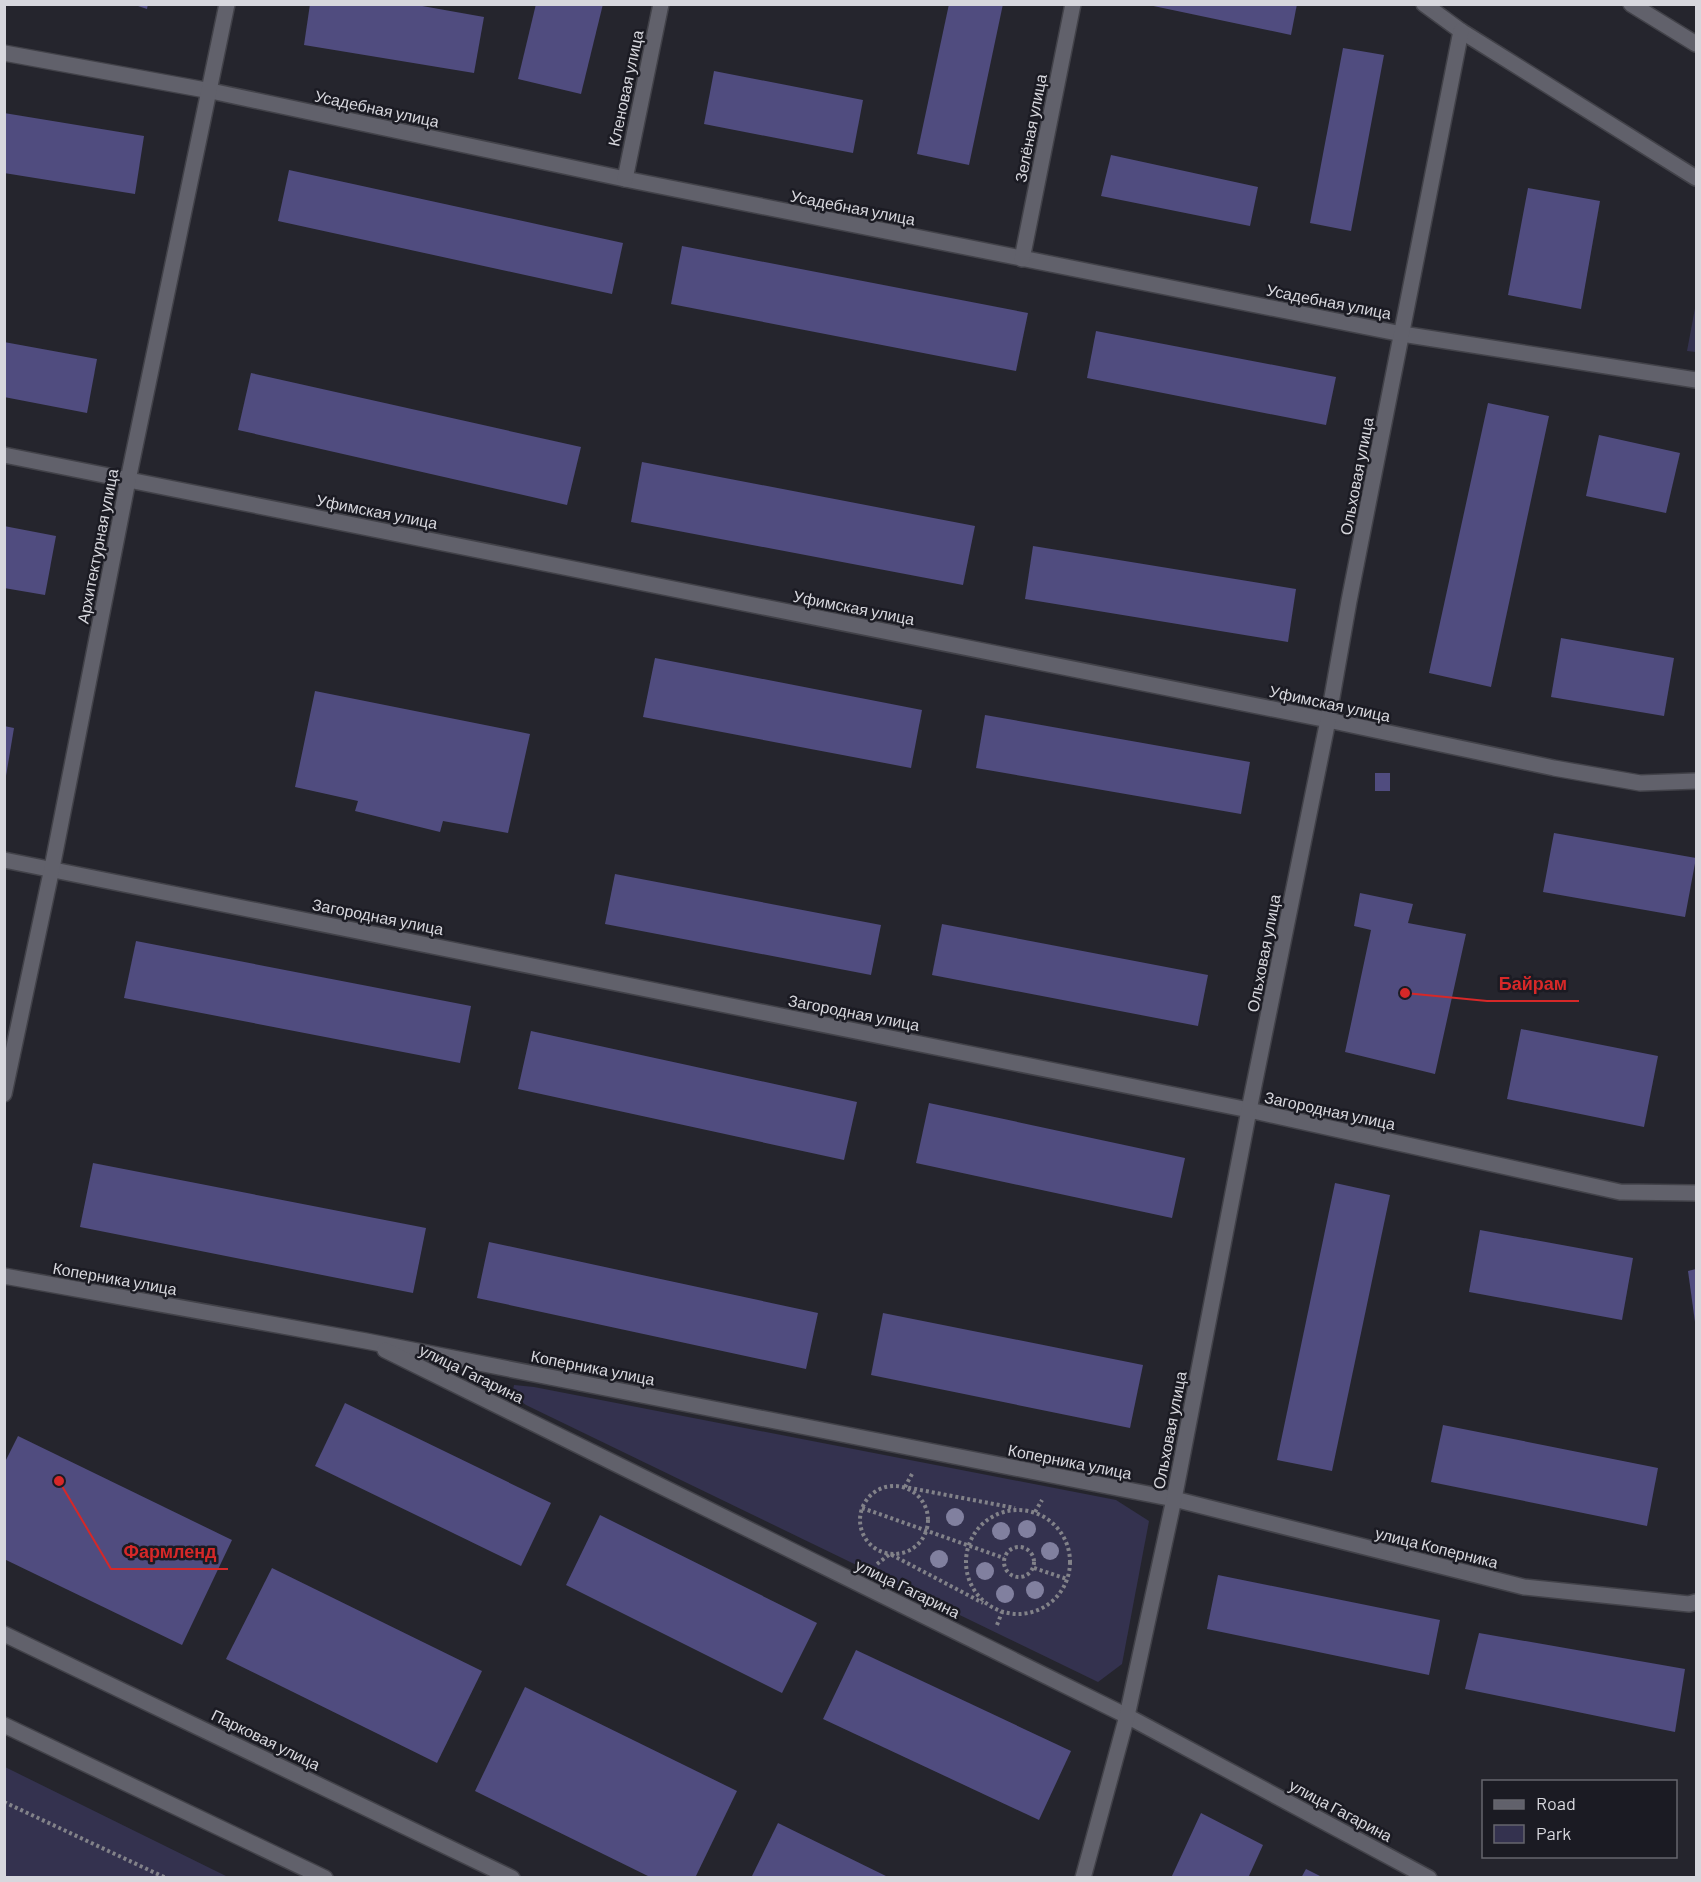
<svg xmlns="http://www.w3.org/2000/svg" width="1701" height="1882" viewBox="0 0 1701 1882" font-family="Barlow,sans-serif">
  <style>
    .green { fill: #34324f }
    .building { fill: #504c7f }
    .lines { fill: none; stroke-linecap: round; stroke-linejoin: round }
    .minor-casing { stroke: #424249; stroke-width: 18 }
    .path { stroke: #828289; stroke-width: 4; stroke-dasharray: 3 3; stroke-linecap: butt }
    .minor { stroke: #61616b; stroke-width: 15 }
    .tree { fill: #81809f }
    .labels { text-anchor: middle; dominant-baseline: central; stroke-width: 5; stroke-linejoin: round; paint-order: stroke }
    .street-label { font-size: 16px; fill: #d7d7dd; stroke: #1b1b23 }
    .leader { fill: none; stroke: #d62828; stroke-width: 2 }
    .callout-dot { fill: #d62828; stroke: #1b1b23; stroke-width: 2 }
    .callout-label { font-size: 18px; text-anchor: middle; font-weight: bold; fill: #d62828; stroke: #1b1b23; stroke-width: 5; stroke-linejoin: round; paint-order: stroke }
  </style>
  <rect width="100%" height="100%" fill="#25252d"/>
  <!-- green -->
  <g class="green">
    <polygon points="1696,303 1696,352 1687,351"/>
    <polygon points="514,1385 534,1387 1116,1500 1149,1521 1122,1664 1098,1682 526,1405 512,1395"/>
    <polygon points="5,1767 228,1877 5,1877"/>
  </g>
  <!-- building -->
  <g class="building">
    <polygon points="132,4 148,4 147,9"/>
    <polygon points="310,4 411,4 484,17 474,73 304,45"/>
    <polygon points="536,4 603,4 581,94 518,79"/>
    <polygon points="949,4 1003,4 969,165 917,154"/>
    <polygon points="1144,4 1297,4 1291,35"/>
    <polygon points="1343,48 1384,55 1351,231 1310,223"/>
    <polygon points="714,71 863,100 853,153 704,124"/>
    <polygon points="4,113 144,136 135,194 4,173"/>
    <polygon points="1111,155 1258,187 1250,226 1101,196"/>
    <polygon points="289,170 623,243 612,294 278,221"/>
    <polygon points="1528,188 1600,201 1581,309 1508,295"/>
    <polygon points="682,246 1028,313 1016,371 671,304"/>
    <polygon points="1096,331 1336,377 1326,425 1087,378"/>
    <polygon points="4,342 97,359 87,413 4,397"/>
    <polygon points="251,373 581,447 567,505 238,430"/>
    <polygon points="1488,403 1549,416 1491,687 1429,673"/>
    <polygon points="1599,435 1680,453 1666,513 1586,496"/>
    <polygon points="642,462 975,526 963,585 631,522"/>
    <polygon points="4,526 56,536 45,595 4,588"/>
    <polygon points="1033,546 1296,589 1288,642 1025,599"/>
    <polygon points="1561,638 1674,658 1664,716 1551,697"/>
    <polygon points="655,658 922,710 911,768 643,717"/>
    <polygon points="315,691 530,734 508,833 443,821 440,832 355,811 358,801 295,787"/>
    <polygon points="985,715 1250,762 1241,814 976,768"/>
    <polygon points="4,726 14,728 6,776 4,776"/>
    <rect x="1375" y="773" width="15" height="18"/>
    <polygon points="1554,833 1696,858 1685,917 1543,892"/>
    <polygon points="615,874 881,925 871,975 605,924"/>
    <polygon points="1360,893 1413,904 1408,923 1466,934 1435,1074 1345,1052 1371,930 1354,926"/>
    <polygon points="942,924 1208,975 1198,1026 932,975"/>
    <polygon points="136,941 471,1006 460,1063 124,998"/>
    <polygon points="1521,1029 1658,1056 1644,1127 1507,1099"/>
    <polygon points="531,1031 857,1102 844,1160 518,1089"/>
    <polygon points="929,1103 1185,1158 1172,1218 916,1163"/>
    <polygon points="93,1163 426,1228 413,1293 80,1227"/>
    <polygon points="1335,1183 1390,1195 1332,1471 1277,1460"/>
    <polygon points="1480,1230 1633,1258 1622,1320 1469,1292"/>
    <polygon points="489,1242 818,1313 806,1369 477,1298"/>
    <polygon points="1696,1269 1696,1321 1695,1322 1688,1271"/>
    <polygon points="883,1313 1143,1365 1130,1428 871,1375"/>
    <polygon points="345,1403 551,1503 521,1566 315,1466"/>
    <polygon points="1443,1425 1658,1468 1647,1526 1431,1482"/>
    <polygon points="18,1436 232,1540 182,1645 4,1559 4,1464"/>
    <polygon points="600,1515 817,1623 782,1693 566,1585"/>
    <polygon points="272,1568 482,1671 437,1763 226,1659"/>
    <polygon points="1218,1575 1440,1620 1429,1675 1207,1629"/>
    <polygon points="1479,1633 1685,1669 1675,1732 1465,1689"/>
    <polygon points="856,1650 1071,1751 1039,1820 823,1719"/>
    <polygon points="525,1687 737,1791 695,1878 652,1878 475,1791"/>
    <polygon points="1201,1813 1263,1845 1248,1878 1171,1878"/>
    <polygon points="778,1823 890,1878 751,1878"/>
    <polygon points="1306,1869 1324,1878 1301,1878"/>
  </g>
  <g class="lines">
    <defs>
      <g id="minor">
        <polyline points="1424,4 1461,31 1696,178"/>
        <polyline points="1631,4 1696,44"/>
        <polyline points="4,53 211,91 625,179 1402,334 1696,380"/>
        <polyline points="625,179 661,4"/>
        <polyline points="1022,259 1073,4"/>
        <polyline points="4,455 1328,720 1554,768 1640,783 1696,781"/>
        <polyline points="4,860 1249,1110 1620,1192 1696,1193"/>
        <polyline points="4,1094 52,868 128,480 227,4"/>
        <polyline points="4,1276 366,1341 1174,1499 1524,1587 1689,1604 1696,1602"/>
        <polyline points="385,1350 1127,1716 1429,1878"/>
        <polyline points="4,1634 512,1878"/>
        <polyline points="4,1725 325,1878"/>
        <polyline points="1083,1878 1127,1716 1174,1499 1249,1110 1328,720 1349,601 1461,31"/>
      </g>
    </defs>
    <!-- minor casing -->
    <use href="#minor" class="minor-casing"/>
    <!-- path -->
    <g class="path">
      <polyline points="912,1474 905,1487 1015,1508"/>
      <circle cx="894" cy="1520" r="34"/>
      <polyline points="862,1508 1004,1558"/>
      <circle cx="1018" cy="1562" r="52"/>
      <polyline points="1035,1512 1042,1500"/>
      <circle cx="1019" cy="1562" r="15"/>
      <polyline points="877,1564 890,1554 983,1603"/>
      <polyline points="1034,1568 1067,1579"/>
      <polyline points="997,1625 1002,1612"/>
      <polyline points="4,1802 166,1878"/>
    </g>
    <!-- minor -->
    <use href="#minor" class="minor"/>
  </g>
  <!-- trees -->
  <g class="tree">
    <circle cx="955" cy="1517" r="9"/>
    <circle cx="1027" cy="1529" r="9"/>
    <circle cx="1001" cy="1531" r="9"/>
    <circle cx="1050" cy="1551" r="9"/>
    <circle cx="939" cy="1559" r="9"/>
    <circle cx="985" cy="1571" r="9"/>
    <circle cx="1035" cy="1590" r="9"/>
    <circle cx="1005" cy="1594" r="9"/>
  </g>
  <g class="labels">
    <!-- street labels -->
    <g class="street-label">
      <text transform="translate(625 88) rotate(-78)">Кленовая улица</text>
      <text transform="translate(377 108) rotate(12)">Усадебная улица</text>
      <text transform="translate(1030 128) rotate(-79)">Зелёная улица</text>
      <text transform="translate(853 207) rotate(11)">Усадебная улица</text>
      <text transform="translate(1329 301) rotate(11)">Усадебная улица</text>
      <text transform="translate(1356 476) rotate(-79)">Ольховая улица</text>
      <text transform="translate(377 511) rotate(11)">Уфимская улица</text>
      <text transform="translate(97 546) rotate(-79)">Архитектурная улица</text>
      <text transform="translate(854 607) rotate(11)">Уфимская улица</text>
      <text transform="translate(1330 703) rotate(12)">Уфимская улица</text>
      <text transform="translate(378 916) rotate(11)">Загородная улица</text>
      <text transform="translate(1263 953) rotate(-79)">Ольховая улица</text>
      <text transform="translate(854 1012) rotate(11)">Загородная улица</text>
      <text transform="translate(1330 1110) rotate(12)">Загородная улица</text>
      <text transform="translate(115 1278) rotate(10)">Коперника улица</text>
      <text transform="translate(593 1367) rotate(11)">Коперника улица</text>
      <text transform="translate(472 1373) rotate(26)">улица Гагарина</text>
      <text transform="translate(1169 1430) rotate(-79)">Ольховая улица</text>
      <text transform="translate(1070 1461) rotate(11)">Коперника улица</text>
      <text transform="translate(1437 1547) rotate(14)">улица Коперника</text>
      <text transform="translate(908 1588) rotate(26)">улица Гагарина</text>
      <text transform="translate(266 1739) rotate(26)">Парковая улица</text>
      <text transform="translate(1341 1810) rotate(28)">улица Гагарина</text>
    </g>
  </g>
  <!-- callouts -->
  <path class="leader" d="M1405 993L1487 1001H1579M59 1481L111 1569H228"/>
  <g class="callout-dot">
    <circle cx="1405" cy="993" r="6"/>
    <circle cx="59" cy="1481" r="6"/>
  </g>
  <g class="callout-label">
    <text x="1533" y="990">Байрам</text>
    <text x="170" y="1558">Фармленд</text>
  </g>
  <!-- border -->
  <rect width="1701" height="1882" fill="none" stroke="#d7d7dd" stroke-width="12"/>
  <!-- legend -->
  <rect x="1482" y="1780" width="195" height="78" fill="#1b1b23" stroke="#66666d" stroke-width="1.5"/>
  <rect x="1494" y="1800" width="30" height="9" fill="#61616b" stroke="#66666d" stroke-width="1.5"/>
  <text x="1536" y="1810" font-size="18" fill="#d7d7dd">Road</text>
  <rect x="1494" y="1825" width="30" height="18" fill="#34324f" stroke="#66666d" stroke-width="1.5"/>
  <text x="1536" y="1840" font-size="18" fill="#d7d7dd">Park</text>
</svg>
